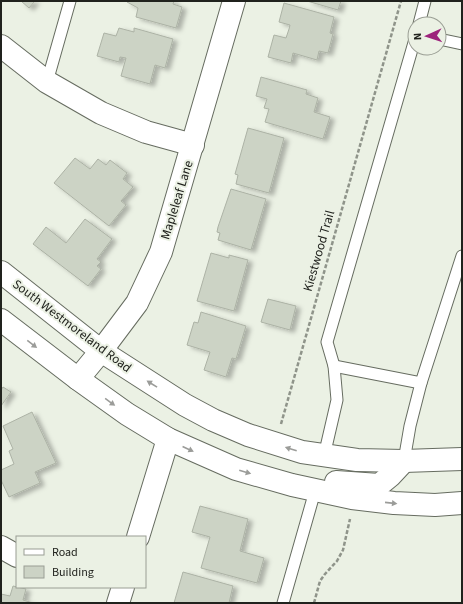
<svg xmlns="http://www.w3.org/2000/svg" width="463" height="604" viewBox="0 0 463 604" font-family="'Source Sans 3',sans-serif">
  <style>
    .building { fill: #ccd3c5; stroke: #acb2a5; filter: url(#shadow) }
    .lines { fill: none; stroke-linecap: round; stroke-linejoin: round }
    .lane-casing { stroke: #666c60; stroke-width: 13 }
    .street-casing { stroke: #666c60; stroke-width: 24 }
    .secondary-casing { stroke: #666c60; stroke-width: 24 }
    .path { stroke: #8f948a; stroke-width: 2.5; stroke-dasharray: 4 2; stroke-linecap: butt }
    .lane { stroke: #fff; stroke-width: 11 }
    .street { stroke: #fff; stroke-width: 22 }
    .secondary { stroke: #fff; stroke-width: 22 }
    .oneway { fill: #9b9c99 }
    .labels { text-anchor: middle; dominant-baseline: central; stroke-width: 4; stroke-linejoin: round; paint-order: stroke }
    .street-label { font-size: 13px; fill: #20221d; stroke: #ebf1e4 }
  </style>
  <defs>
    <filter id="shadow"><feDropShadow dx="4.5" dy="2.5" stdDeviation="2" flood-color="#0004"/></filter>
  </defs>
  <rect width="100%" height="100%" fill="#ebf1e4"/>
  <!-- building -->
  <g class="building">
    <polygon points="21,1 35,1 29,8"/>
    <polygon points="127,1 174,1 173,4 182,7 176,28 136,17 138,8 127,2"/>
    <polygon points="307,1 341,1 338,10"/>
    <polygon points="284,3 334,17 330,33 333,34 328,53 319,51 317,60 293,53 291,63 268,57 274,35 286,38 289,29 290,25 279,22"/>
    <polygon points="119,28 134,32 134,28 173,39 165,68 155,65 150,84 121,76 126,58 120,57 119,62 97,56 104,33 116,36"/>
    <polygon points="261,77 307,90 306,94 318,98 314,112 330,117 323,139 265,122 269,109 264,108 267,99 256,96"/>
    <polygon points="248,128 284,138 269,193 236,184 238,175 235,174"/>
    <polygon points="75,158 90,169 98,159 106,165 110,160 127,173 123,179 133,187 121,201 126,205 109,226 54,183"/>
    <polygon points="231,189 266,199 251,250 218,240 220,233 217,232 218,227"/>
    <polygon points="85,219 112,239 97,259 101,262 97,266 101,269 88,286 33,244 46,227 66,243"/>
    <polygon points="211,253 229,258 229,255 248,260 234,311 197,301"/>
    <polygon points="268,299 296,306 290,330 261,322"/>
    <polygon points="201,312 246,326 236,359 232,358 226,377 204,370 210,352 187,345 194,322 198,323"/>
    <polygon points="3,387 11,392 1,406 1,390"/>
    <polygon points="32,412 56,463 35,472 40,483 9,497 1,480 1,470 14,464 9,451 13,449 3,426"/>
    <polygon points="200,506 248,519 240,551 264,558 257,583 201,568 210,537 192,532"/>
    <polygon points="183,572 233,586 229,603 174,603"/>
    <polygon points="13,586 26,589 23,600 33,603 1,603 1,594 10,596"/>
  </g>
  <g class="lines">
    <defs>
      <g id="lane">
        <polyline points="419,24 425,1"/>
        <polyline points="439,39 462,44"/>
        <polyline points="47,82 70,1"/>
        <polyline points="334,366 421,383"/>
        <polyline points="324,456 337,400 334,366 327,342 415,39"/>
        <polyline points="404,461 410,426 421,383 462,256"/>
        <polyline points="283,603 315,491"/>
      </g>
      <g id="street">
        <polyline points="1,46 47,82 101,113 146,132 193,145"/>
        <polyline points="78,379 101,351 137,303 161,252 234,1"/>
        <polyline points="138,537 168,439"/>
        <polyline points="1,547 17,556"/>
        <polyline points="118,603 123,587"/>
      </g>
      <g id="secondary">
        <polyline points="1,272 101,351 185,405 213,420 248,435 302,452 357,460 404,461 462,459"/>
        <polyline points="1,320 78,379 127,414 168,439 236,469 292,485 352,498 394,503 435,505 462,503"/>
        <polyline points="336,482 379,485 390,476 404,461"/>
      </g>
    </defs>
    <!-- lane casing -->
    <use href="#lane" class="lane-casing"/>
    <!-- street casing -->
    <use href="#street" class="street-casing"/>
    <!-- secondary casing -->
    <use href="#secondary" class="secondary-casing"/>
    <!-- path -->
    <g class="path">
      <polyline points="281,424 401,1"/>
      <polyline points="314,603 320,581 325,574 337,561 343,550 350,519"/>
    </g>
    <!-- lane -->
    <use href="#lane" class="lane"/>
    <!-- street -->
    <use href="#street" class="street"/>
    <!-- secondary -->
    <use href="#secondary" class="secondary"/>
  </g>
  <!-- one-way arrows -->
  <defs><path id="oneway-solid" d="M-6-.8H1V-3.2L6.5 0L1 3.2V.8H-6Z"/></defs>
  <g class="oneway">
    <use href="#oneway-solid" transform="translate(32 344) rotate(38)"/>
    <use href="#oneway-solid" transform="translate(152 384) rotate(-148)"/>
    <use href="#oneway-solid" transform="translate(110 402) rotate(36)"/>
    <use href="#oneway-solid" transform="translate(188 449) rotate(25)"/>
    <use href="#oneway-solid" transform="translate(291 449) rotate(-162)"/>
    <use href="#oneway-solid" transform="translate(245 472) rotate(16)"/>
    <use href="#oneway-solid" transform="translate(391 503) rotate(6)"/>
  </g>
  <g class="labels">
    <!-- street labels -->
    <g class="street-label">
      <text transform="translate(177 200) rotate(-73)">Mapleleaf Lane</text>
      <text transform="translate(319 251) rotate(-74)">Kiestwood Trail</text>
      <text transform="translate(72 326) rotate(37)">South Westmoreland Road</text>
    </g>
  </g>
  <!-- border -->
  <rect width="463" height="604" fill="none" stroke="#20221d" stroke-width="4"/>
  <!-- legend -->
  <rect x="16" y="536" width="130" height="52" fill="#ebf1e4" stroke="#9a9e94"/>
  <rect x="24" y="549" width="20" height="6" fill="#ffffff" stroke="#9a9e94"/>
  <text x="52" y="556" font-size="12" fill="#20221d">Road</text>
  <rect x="24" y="566" width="20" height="12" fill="#ccd3c5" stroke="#9a9e94"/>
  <text x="52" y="576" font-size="12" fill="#20221d">Building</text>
  <!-- north arrow -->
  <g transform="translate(427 36) rotate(267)"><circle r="19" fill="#ebf1e4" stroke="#9a9e94"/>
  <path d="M0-3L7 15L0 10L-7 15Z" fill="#9d237c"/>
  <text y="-6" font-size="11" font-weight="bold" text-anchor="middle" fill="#20221d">N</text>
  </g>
</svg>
